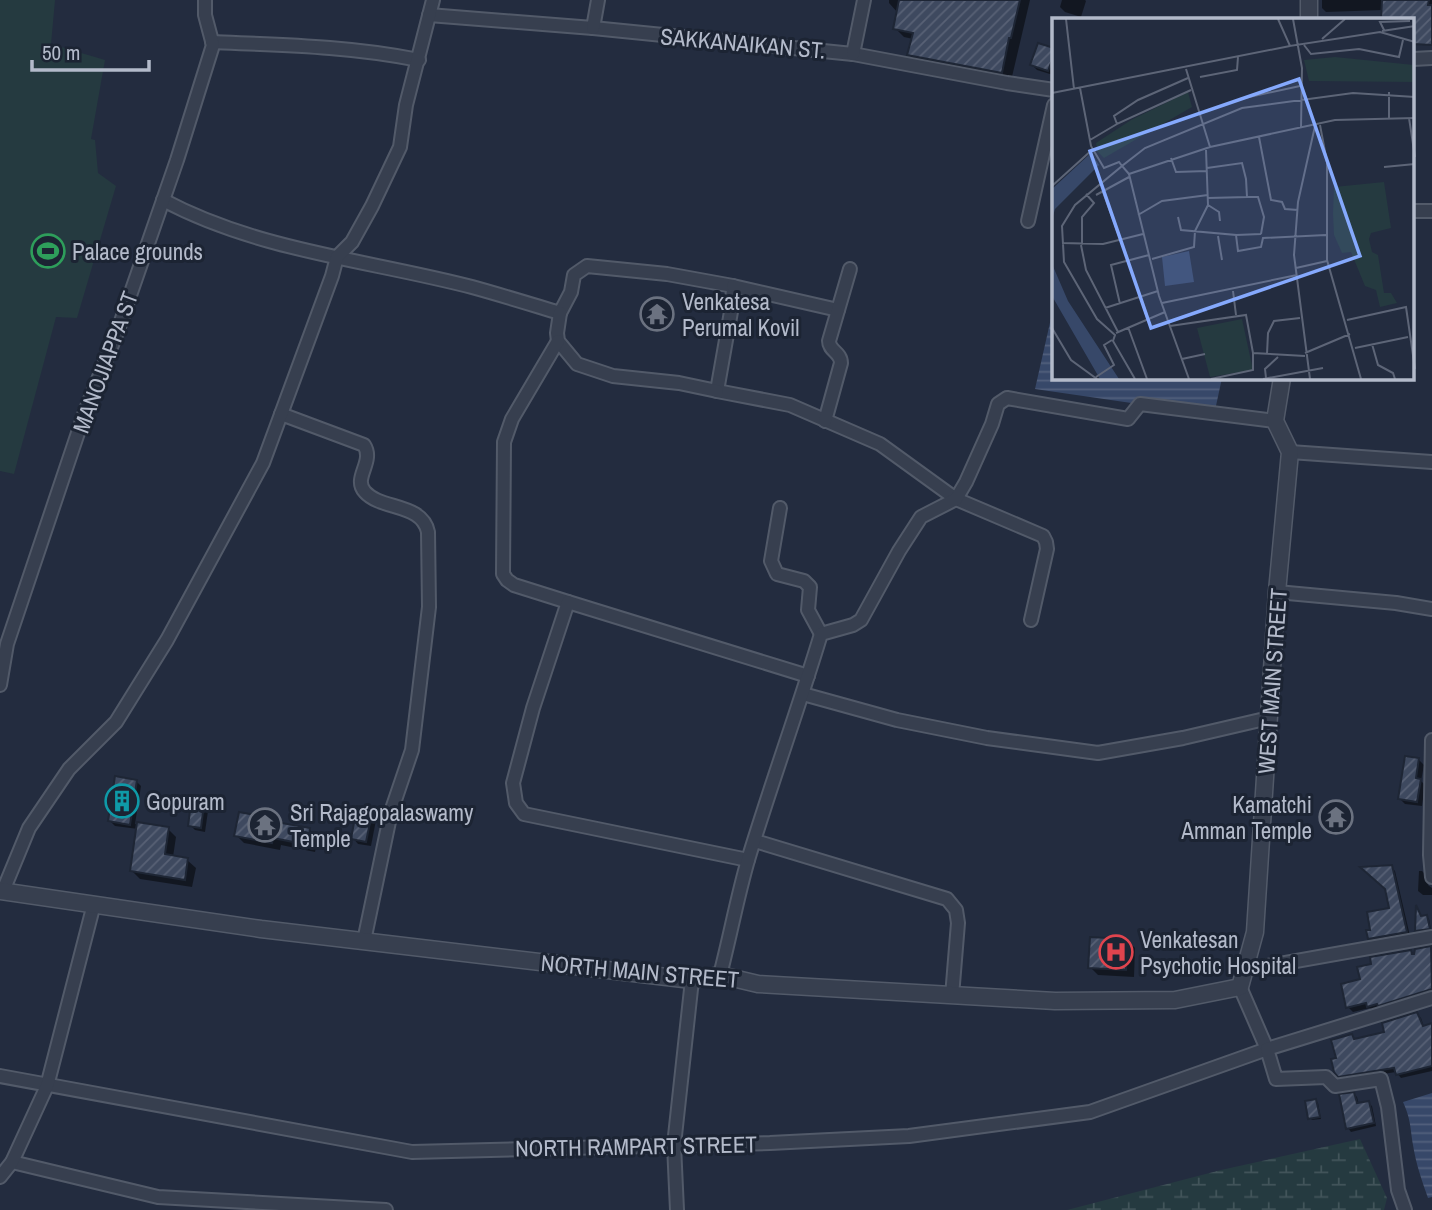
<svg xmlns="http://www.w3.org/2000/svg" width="1432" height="1210" viewBox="0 0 1432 1210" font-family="'Archivo Narrow',sans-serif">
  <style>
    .green { fill: #253a40 }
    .wetland { fill: url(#wetland-marsh) }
    .water { fill: url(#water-rules) }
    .shadow { fill: #0007 }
    .building { fill: url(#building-hatch); stroke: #1e2635; stroke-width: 2 }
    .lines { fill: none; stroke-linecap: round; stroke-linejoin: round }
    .minor-casing { stroke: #525a69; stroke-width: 16 }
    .tertiary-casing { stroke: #525a69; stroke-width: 19 }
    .minor { stroke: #373f4f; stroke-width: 12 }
    .tertiary { stroke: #373f4f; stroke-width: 16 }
    .labels { text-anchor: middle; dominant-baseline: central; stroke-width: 6; stroke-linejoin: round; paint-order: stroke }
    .street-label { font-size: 23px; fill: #b3baca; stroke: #1c2433 }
    .poi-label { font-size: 23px; fill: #b3baca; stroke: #1c2433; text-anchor: start }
    .inset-road { fill: none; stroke: #5d6577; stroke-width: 2 }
    .view { fill: #85a9fd; fill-opacity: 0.15; stroke: #85a9fd; stroke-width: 3.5 }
    .inset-edge { fill: none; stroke: #b3baca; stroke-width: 3.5 }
  </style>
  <defs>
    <pattern id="wetland-marsh" width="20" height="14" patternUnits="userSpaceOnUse" patternTransform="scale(1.75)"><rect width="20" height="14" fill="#253a40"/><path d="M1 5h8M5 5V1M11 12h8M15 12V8" fill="none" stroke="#42545a"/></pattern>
    <pattern id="water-rules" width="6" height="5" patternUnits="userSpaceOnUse" patternTransform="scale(1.75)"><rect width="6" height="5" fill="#374869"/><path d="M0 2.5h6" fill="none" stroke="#52607d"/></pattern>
    <pattern id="building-hatch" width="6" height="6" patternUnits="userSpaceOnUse" patternTransform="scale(1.75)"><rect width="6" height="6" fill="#3e495f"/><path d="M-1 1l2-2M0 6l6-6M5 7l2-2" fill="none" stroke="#586175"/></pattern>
  </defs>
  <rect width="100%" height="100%" fill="#232c3f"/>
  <!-- green -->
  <polygon class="green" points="0,0 55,0 51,44 105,60 91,139 95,140 98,173 116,186 77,318 56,317 14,474 0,471"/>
  <!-- wetland -->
  <polygon class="wetland" points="1360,1139 1387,1198 1384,1210 1067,1210 1221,1170"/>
  <!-- water -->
  <g class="water">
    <polygon points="1054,305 1054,378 1222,378 1214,415 1035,389"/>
    <path d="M1432 1093V1197L1428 1198C1422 1181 1416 1164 1413 1145 1410 1127 1411 1120 1403 1102Z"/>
  </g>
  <!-- shadow -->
  <g class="shadow">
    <polygon points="889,0 1030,0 1011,81 918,63 909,55 913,39 904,37 895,28 898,13 889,3"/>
    <polygon points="1062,0 1085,0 1086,1 1081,17 1065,12 1060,7"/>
    <polygon points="1322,0 1432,0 1432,44 1413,40 1413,19 1382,19 1383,10 1326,12 1322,8"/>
    <polygon points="1054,50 1053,75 1037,70 1032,65"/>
    <polygon points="1419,760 1424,765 1421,781 1425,785 1422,806 1405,804 1400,799"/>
    <polygon points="136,781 141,786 135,824 168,829 176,837 173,857 187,860 196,868 192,887 140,879 132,871 138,829 115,826 110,821"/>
    <polygon points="203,806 208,811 205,832 195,830 190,825"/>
    <polygon points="372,810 377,815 371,846 358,844 353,838"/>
    <polygon points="276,821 280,824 310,830 318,838 315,852 281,845 280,850 244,843 236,835"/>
    <polygon points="1391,867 1395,871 1410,936 1373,943 1369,939 1372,931 1391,909"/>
    <polygon points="1419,871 1422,871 1426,875 1428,885 1432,888 1432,895 1423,895 1418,891"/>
    <polygon points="1427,917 1429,919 1431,930 1419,932 1417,930"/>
    <polygon points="1127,940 1135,948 1134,977 1098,975 1090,967"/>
    <polygon points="1432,948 1432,995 1373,1011 1370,1008 1353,1012 1348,1007 1362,981 1411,951 1416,957 1416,950"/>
    <polygon points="1417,1014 1421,1018 1424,1027 1432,1025 1432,1071 1401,1078 1396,1072 1344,1080 1335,1072 1338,1059 1352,1036 1357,1040 1386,1033"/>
    <polygon points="1354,1094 1357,1097 1359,1105 1368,1103 1372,1106 1376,1126 1351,1132 1348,1128"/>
    <polygon points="1316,1101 1318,1103 1321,1119 1312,1120 1310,1118"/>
  </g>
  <!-- building -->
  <g class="building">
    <polygon points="899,0 1020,0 1011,38 1009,38 1002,73 907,55 913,33 893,29"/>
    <polygon points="1382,0 1429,0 1428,5 1432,5 1432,45 1413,44 1413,19 1381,19"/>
    <polygon points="1038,43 1054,48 1054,55 1048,71 1030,65"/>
    <polygon points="1405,756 1419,758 1416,778 1421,779 1417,802 1398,799"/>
    <polygon points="115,776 137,780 130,825 108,821"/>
    <polygon points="191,803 204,804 201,828 188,826"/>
    <polygon points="357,806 373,808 366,842 351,839"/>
    <polygon points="239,812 277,819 276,822 310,828 308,845 273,838 272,843 234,836"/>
    <polygon points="137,822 169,827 165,854 188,858 185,880 130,871"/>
    <polygon points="1392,865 1407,932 1368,939 1366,930 1370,930 1367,912 1389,908 1385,889 1360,867"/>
    <polygon points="1416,905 1421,916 1427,915 1430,929 1415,931"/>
    <polygon points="1090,937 1127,939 1126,970 1088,968"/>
    <polygon points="1431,946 1432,989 1378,1006 1377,1004 1367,1007 1366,1003 1346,1008 1341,984 1360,979 1357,967 1371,964 1370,957 1411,950 1412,954 1414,954 1415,949"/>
    <polygon points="1417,1012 1423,1026 1432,1023 1432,1066 1396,1075 1394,1068 1338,1077 1334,1072 1331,1059 1336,1058 1331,1040 1352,1034 1354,1039 1384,1032 1382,1023"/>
    <polygon points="1354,1092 1357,1103 1369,1101 1374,1123 1346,1129 1339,1094"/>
    <polygon points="1316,1099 1320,1117 1308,1119 1305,1101"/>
  </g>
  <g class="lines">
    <defs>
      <g id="minor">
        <polyline points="429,15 593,28 853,54 1007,83 1054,90"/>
        <polyline points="593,28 598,0"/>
        <path d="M212 42C281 45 351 46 419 60"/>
        <polyline points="853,54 864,0"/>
        <polyline points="1413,59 1432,58"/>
        <path d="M163 200C259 251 368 260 472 287 501 295 530 304 560 313L571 292 574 275 587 266 667 274 733 286 732 306 717 391 790 405 880 444 956 499 1043 536 1046 542 1047 549 1031 620"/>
        <polyline points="1413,211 1432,211"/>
        <polyline points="1028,221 1054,105"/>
        <polyline points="733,286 838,310"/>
        <polyline points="560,313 557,333 558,341 577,364 613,376 679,383 717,391"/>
        <polyline points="558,341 512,419 504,442 503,574 507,580 514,585 568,602"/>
        <path d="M281 414 364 445C375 462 352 478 365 492 381 510 422 503 428 532L429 607 412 750 391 812 364 941"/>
        <path d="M825 421 841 363C841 352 829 351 829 341L850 269"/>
        <polyline points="1290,452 1432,462"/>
        <polyline points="780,508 771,561 777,574 804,581 810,587 808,610 821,634"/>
        <polyline points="1277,592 1396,603 1432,609"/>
        <polyline points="0,685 7,644 85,412 118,330 177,160 213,45 205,15 205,0"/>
        <polyline points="803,694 897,720 987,738 1098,753 1183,738 1269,718"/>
        <polyline points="1432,740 1430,855 1432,877"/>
        <polyline points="755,841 947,899 956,910 958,923 952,996"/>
        <polyline points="748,860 524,814 516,803 513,783 533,708 568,602 808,676"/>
        <polyline points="3,891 29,828 69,769 116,722 167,640 263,463 332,276 337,257 352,242 372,206 400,147 406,105 433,0"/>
        <polyline points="1245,970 1432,937"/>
        <path d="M720 975C730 937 737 898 748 860 771 784 798 710 821 634L853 625 861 620 899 551 921 517 956 499 966 482 992 424 998 404 1007 398 1128 419 1140 404 1275 421"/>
        <polyline points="0,1076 412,1152 770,1143 909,1136 1090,1112 1267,1049 1240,987"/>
        <polyline points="12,1162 158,1197 386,1210"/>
        <polyline points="0,1177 12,1162 47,1086 94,904"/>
        <polyline points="677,1210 674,1145 692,980"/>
        <polyline points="1405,1210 1398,1190 1388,1107 1381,1079 1335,1086 1326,1077 1276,1079 1267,1049 1432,998"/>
      </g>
      <g id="tertiary">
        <polyline points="1309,0 1309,19"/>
        <polyline points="0,891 261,929 692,980 720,975 758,984 1055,1001 1175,1000 1240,987 1255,932 1277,592 1290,452 1275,421 1282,378"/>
      </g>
    </defs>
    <!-- minor casing -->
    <use href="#minor" class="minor-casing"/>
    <!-- tertiary casing -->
    <use href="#tertiary" class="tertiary-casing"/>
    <!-- minor -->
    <use href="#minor" class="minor"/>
    <!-- tertiary -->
    <use href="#tertiary" class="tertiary"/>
  </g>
  <!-- icons -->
  <defs>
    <symbol id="stadium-ring" viewBox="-11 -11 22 22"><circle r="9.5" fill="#1c2433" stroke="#2e9e5b" stroke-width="1.5"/><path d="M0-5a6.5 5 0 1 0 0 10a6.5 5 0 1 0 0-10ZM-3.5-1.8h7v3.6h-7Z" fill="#2e9e5b"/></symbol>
    <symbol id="temple-ring" viewBox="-11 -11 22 22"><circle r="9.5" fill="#1c2433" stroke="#6b7280" stroke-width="1.5"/><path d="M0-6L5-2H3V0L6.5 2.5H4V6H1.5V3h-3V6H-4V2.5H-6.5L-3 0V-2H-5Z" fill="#6b7280"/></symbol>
    <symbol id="building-ring" viewBox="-11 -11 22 22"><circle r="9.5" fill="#1c2433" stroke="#0f9aa8" stroke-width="1.5"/><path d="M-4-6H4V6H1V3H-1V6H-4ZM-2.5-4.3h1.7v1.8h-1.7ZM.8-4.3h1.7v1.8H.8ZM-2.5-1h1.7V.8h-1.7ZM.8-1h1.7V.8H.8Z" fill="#0f9aa8"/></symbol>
    <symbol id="hospital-ring" viewBox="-11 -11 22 22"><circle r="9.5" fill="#1c2433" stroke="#e0444e" stroke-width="1.5"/><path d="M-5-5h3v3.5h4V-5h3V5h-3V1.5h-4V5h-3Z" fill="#e0444e"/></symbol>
  </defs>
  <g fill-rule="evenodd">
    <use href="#stadium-ring" x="29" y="232" width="38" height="38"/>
    <use href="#temple-ring" x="638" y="295" width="38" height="38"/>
    <use href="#building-ring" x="103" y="782" width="38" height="38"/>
    <use href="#temple-ring" x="1317" y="798" width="38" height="38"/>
    <use href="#temple-ring" x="246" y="806" width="38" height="38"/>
    <use href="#hospital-ring" x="1097" y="933" width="38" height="38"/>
  </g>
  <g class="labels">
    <!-- street labels -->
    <g class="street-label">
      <text transform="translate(743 43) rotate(5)">SAKKANAIKAN ST.</text>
      <text transform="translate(105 362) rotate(-70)">MANOJIAPPA ST</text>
      <text transform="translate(1272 681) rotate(-86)">WEST MAIN STREET</text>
      <text transform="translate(640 971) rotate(5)">NORTH MAIN STREET</text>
      <text transform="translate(636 1146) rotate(-1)">NORTH RAMPART STREET</text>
    </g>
    <!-- poi labels -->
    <g class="poi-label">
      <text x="72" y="251">Palace grounds</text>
      <text x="682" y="301">Venkatesa<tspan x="682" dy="26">Perumal Kovil</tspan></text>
      <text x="146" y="801">Gopuram</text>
      <text x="1312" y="804" text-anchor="end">Kamatchi<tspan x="1312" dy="26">Amman Temple</tspan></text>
      <text x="290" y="812">Sri Rajagopalaswamy<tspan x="290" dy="26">Temple</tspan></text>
      <text x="1140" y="939">Venkatesan<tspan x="1140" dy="26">Psychotic Hospital</tspan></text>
    </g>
  </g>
  <!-- overview -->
  <g transform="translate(1052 18)">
    <rect width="362" height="362" fill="#232c3f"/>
    <path d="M332 164 339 210 319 215 317 221 320 234 326 237 332 275H339L345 285 328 289 324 272 313 268 299 234 290 235 282 217 281 195 282 169ZM190 301 201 352 158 359 145 310Z" fill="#253a40"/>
    <path d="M283 39 362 47V64L257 63 252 42ZM136 74 140 89 52 140 45 133 44 125 79 102Z" fill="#253a40"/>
    <path d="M39 135 47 147 3 191 0 201V171ZM137 233 142 264 113 268 110 239ZM0 246 16 283 67 361H48L0 278Z" fill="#374869"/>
    <path class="inset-road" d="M14 1 22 71M226 1 238 28 328 14 363 24M241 1 250 50 249 110M332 12 328 4 358 3M330 13 363 8M270 21 293 1M252 27 259 36 307 31 347 39 351 22M134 51 158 129M148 59 185 52 186 39M136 60 86 82 62 98 65 106 139 72M28 70 39 128 52 150 67 144 70 148 23 187 10 208 12 244 45 301 63 317 61 323 83 361M337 74V100M0 75 238 28M188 81 248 68M357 100 363 139M268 107 275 144V242L309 361M207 119 219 182 230 184 233 191 246 192M38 122 65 106M119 140 124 154 155 153M332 149 363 146M155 150 190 145 194 161 195 179 156 180M77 156 70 148 93 130 190 90 301 75 363 79M77 156 158 129 283 102 363 100M77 156 107 278 137 361M0 168 41 131M51 174 68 221M44 177 77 159M195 179H206L212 199 209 216M156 187 167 194 168 203M86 197 110 183 156 177M126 199 129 212 184 217 186 233 209 229 211 220 274 217M184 217 209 216M166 218 170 242M10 225 51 226 91 216M29 227 34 252 66 314M30 227V199L42 185 34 176M100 241 142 229 143 213 156 187 154 132M244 250 275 243M181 273 184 297M110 285 245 257M68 286 59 247 97 237M53 290 106 273M295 302 354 289 363 351M118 308 194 297 201 335 253 338M76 309 95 361M0 310 19 342 45 361M64 315 113 294M320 326 326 347 341 355 343 361M303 330 356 319M253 335 298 316M215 336 216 315 222 303 248 300M130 341 153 336M44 359 62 347 52 327 60 322M214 360 213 351 226 339M159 361 201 352V335M211 361 271 350M258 361 242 237 246 184 263 108"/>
    <path class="view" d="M247 61 308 238 99 310 38 133Z"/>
    <rect width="362" height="362" class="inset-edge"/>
  </g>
  <!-- scale -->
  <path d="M32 60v10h117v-10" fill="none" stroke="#b3baca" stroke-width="3.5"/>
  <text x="42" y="60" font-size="21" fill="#b3baca" stroke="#1c2433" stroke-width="5" paint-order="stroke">50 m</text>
</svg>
